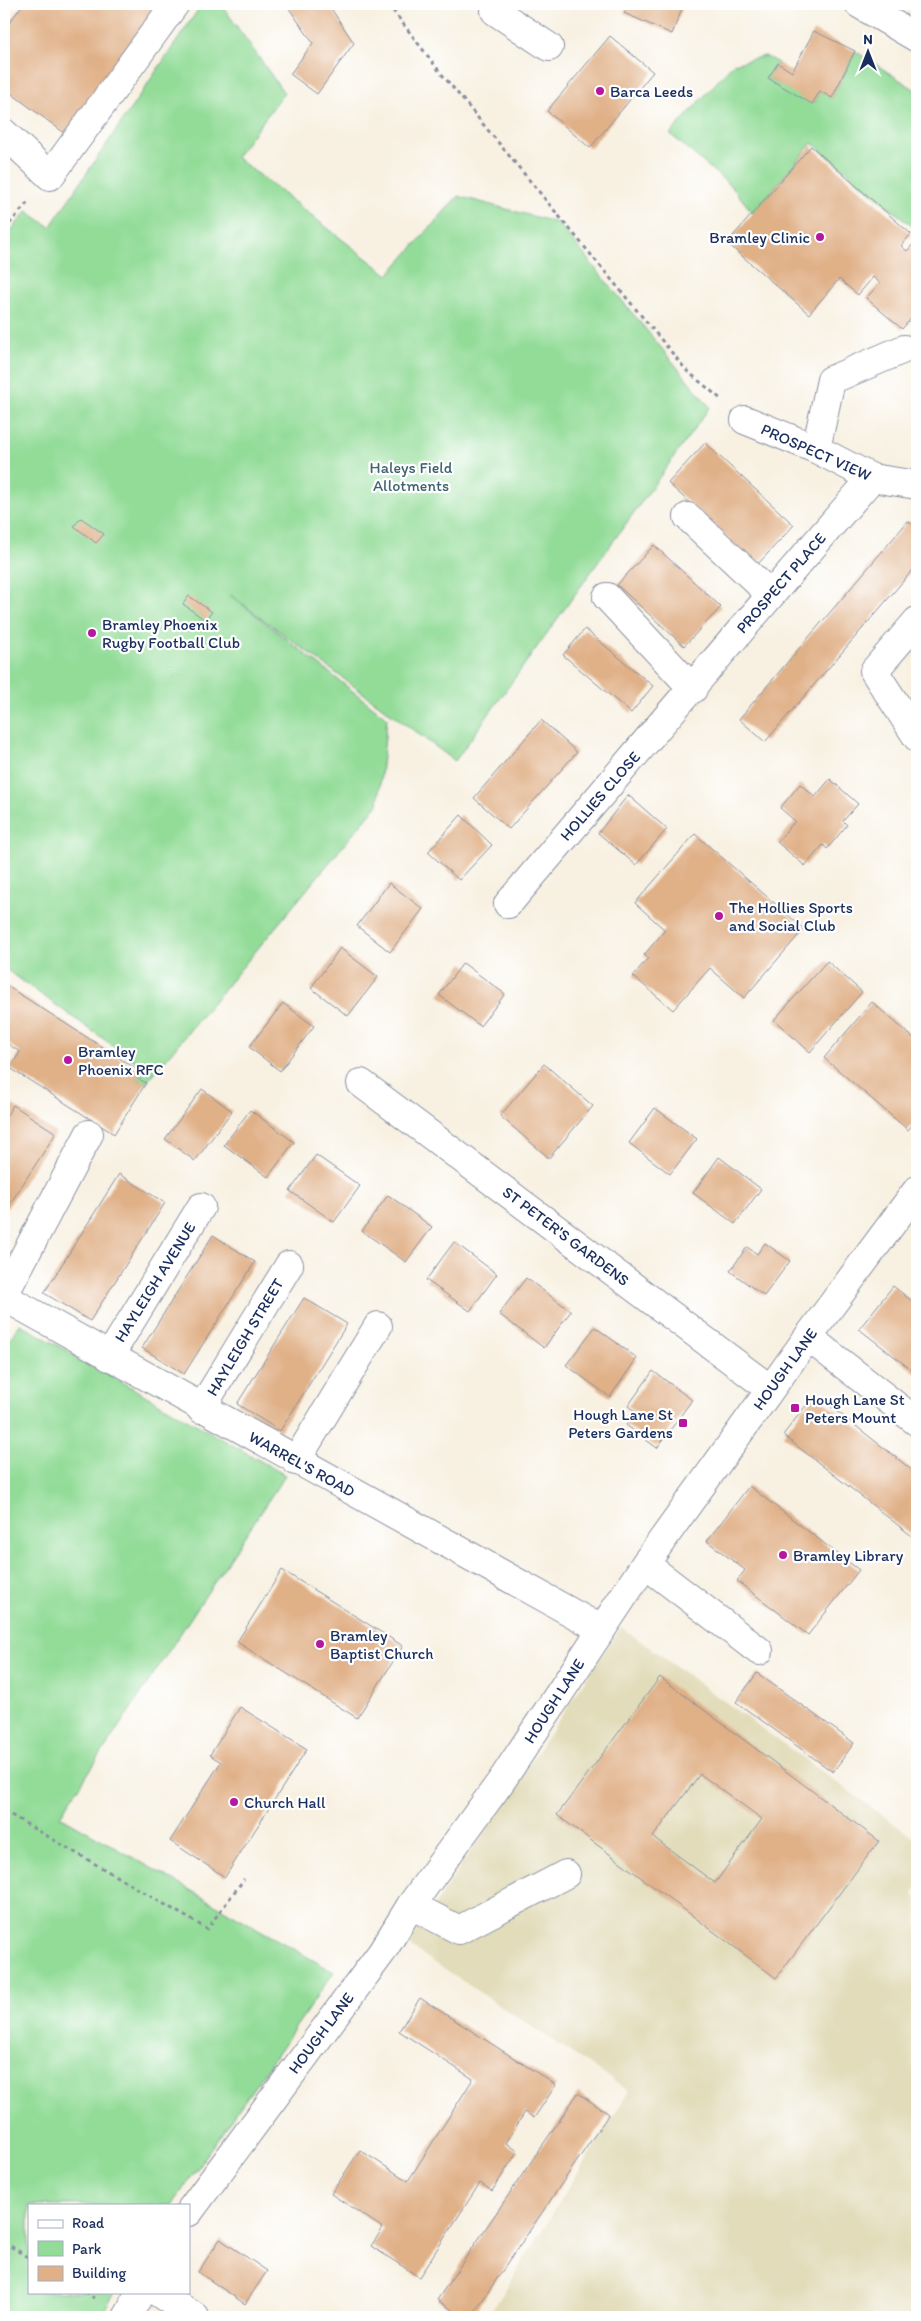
<svg xmlns="http://www.w3.org/2000/svg" width="921" height="2321" viewBox="0 0 921 2321" font-family="Itim,sans-serif">
  <style>
    .built { fill: #e2dcba }
    .green { fill: #93dc98; stroke: #57867b }
    .building { fill: #e0b087; fill-rule: evenodd }
    .lines { fill: none; stroke-linecap: round; stroke-linejoin: round }
    .minor-casing { stroke: #8a90a0; stroke-width: 30 }
    .major-casing { stroke: #8a90a0; stroke-width: 30 }
    .path { stroke: #8a90a0; stroke-width: 3; stroke-dasharray: 4 4; stroke-linecap: butt }
    .minor { stroke: #fff; stroke-width: 28 }
    .major { stroke: #fff; stroke-width: 28 }
    .poi-dot { fill: #b5179e; stroke: #fff; stroke-width: 2 }
    .labels { text-anchor: middle; dominant-baseline: central; stroke-width: 4.5; stroke-linejoin: round; paint-order: stroke }
    .poi-label { font-size: 16px; fill: #1b2f5e; stroke: #fff; text-anchor: start }
    .street-label { font-size: 16px; fill: #1b2f5e; stroke: #fff }
    .park-label { font-size: 16px; fill: #3f636f; stroke: #fff }
  </style>
  <rect width="100%" height="100%" fill="#fff"/>
  <filter id="ink" filterUnits="userSpaceOnUse"><feTurbulence type="fractalNoise" baseFrequency=".02" numOctaves="2"/><feDisplacementMap in="SourceGraphic" scale="10" xChannelSelector="R" yChannelSelector="G"/><feConvolveMatrix kernelMatrix="1 2 1 2 8 2 1 2 1" color-interpolation-filters="sRGB"/></filter>
  <filter id="wash" filterUnits="userSpaceOnUse"><feTurbulence type="fractalNoise" baseFrequency=".0096" numOctaves="4" result="noise"/><feDisplacementMap in="SourceGraphic" scale="20" xChannelSelector="R" yChannelSelector="G"/><feGaussianBlur stdDeviation="1.12" result="paint"/><feColorMatrix in="noise" values="0 0 0 0 0 0 0 0 0 0 0 0 0 0 0 0 0 1.4 0 .05"/><feComposite in="paint" operator="in"/></filter>
  <g filter="url(#wash)">
    <rect width="100%" height="100%" fill="#f8f1e2"/>
    <!-- built -->
    <polygon class="built" points="621,1627 917,1840 917,1887 913,1893 917,1899 917,2317 488,2317 629,2091 408,1945"/>
    <!-- green -->
    <g class="green">
      <polygon points="202,4 221,4 284,93 236,157 388,275 458,196 558,223 710,407 455,761 229,594 387,718 378,804 146,1083 137,1078 143,1067 4,968 4,239 27,211 50,227"/>
      <polygon points="855,51 917,91 917,220 912,226 812,143 753,213 731,186 670,134 733,64 765,56 778,63 768,78 813,103 820,91 832,98"/>
      <polygon points="20,1324 285,1475 60,1816 334,1972 172,2205 29,2205 29,2292 115,2292 100,2317 4,2317 4,1347"/>
    </g>
    <g id="blocks">
      <!-- building -->
      <g class="building">
        <polygon points="23,4 150,4 160,11 67,135 4,88 4,30"/>
        <polygon points="286,4 328,4 354,43 317,94 290,74 313,43"/>
        <polygon points="628,4 684,4 672,34 624,13"/>
        <polygon points="814,31 855,51 832,98 820,91 812,104 768,78 778,63 792,72"/>
        <polygon points="610,36 653,72 590,148 547,111"/>
        <polygon points="811,146 911,234 901,246 907,251 917,240 917,311 902,329 866,298 880,283 873,277 858,295 839,279 809,314 727,243"/>
        <polygon points="705,443 794,525 757,565 668,483"/>
        <polygon points="81,518 104,534 96,543 74,526"/>
        <polygon points="908,521 917,528 917,565 765,742 739,719"/>
        <polygon points="654,545 721,607 684,646 617,585"/>
        <polygon points="189,596 212,612 205,620 183,604"/>
        <polygon points="585,629 653,686 631,713 563,655"/>
        <polygon points="541,720 577,752 509,829 474,798"/>
        <polygon points="830,779 858,804 843,821 847,825 827,849 823,845 805,866 777,842 795,821 780,808 800,784 815,797"/>
        <polygon points="628,795 667,829 636,865 598,833"/>
        <polygon points="461,815 492,845 459,880 428,852"/>
        <polygon points="695,834 804,929 744,998 710,968 673,1010 633,976 648,958 644,955 665,930 635,903"/>
        <polygon points="389,883 423,909 390,952 357,926"/>
        <polygon points="340,948 378,977 348,1016 311,988"/>
        <polygon points="827,961 862,992 810,1052 774,1020"/>
        <polygon points="463,963 505,994 480,1026 439,995"/>
        <polygon points="4,984 141,1072 137,1078 146,1083 114,1134 10,1068 20,1052 4,1041"/>
        <polygon points="872,1002 917,1041 917,1120 908,1130 824,1058"/>
        <polygon points="283,1003 314,1026 280,1071 249,1047"/>
        <polygon points="544,1064 593,1106 549,1158 500,1116"/>
        <polygon points="202,1089 232,1111 195,1161 165,1139"/>
        <polygon points="13,1105 56,1133 4,1213 4,1120"/>
        <polygon points="655,1108 697,1139 670,1174 629,1143"/>
        <polygon points="250,1110 294,1142 268,1177 224,1145"/>
        <polygon points="316,1155 360,1186 334,1222 290,1191"/>
        <polygon points="719,1157 761,1189 735,1224 693,1193"/>
        <polygon points="119,1174 165,1203 90,1321 44,1293"/>
        <polygon points="388,1195 432,1227 406,1262 362,1231"/>
        <polygon points="213,1235 255,1262 184,1374 142,1348"/>
        <polygon points="454,1242 497,1274 470,1311 426,1280"/>
        <polygon points="765,1243 790,1261 764,1296 730,1271 747,1247 757,1254"/>
        <polygon points="526,1278 571,1311 544,1348 499,1314"/>
        <polygon points="893,1286 917,1305 917,1374 859,1329"/>
        <polygon points="304,1298 347,1324 280,1431 237,1404"/>
        <polygon points="595,1327 637,1358 610,1397 566,1365"/>
        <polygon points="653,1371 692,1400 657,1448 626,1425 636,1412 628,1406"/>
        <polygon points="815,1394 917,1474 917,1540 783,1435"/>
        <polygon points="749,1486 859,1570 808,1635 737,1581 745,1570 707,1541"/>
        <polygon points="282,1570 403,1646 357,1718 237,1642"/>
        <polygon points="757,1673 854,1743 833,1772 736,1702"/>
        <path d="M660 1677 879 1841 776 1978 557 1815ZM700 1774 762 1819 715 1883 653 1837Z"/>
        <polygon points="240,1707 307,1749 225,1877 170,1841 221,1762 210,1755"/>
        <polygon points="420,1998 556,2085 534,2118 525,2112 506,2143 518,2151 492,2191 480,2183 419,2277 371,2246 383,2228 331,2194 360,2150 408,2181 473,2079 399,2031"/>
        <polygon points="578,2093 609,2114 471,2317 463,2317 437,2300"/>
        <polygon points="220,2239 267,2271 245,2304 198,2272"/>
      </g>
    </g>
  </g>
  <g filter="url(#ink)">
    <use href="#blocks" fill-opacity="0" stroke="#8a90a0" stroke-width="1"/>
    <g class="lines">
      <defs>
        <g id="minor">
          <polyline points="497,4 495,11 549,47"/>
          <polyline points="4,133 50,176 175,4"/>
          <polyline points="745,420 816,449 872,478 917,485"/>
          <polyline points="816,449 831,380 904,349"/>
          <polyline points="688,517 770,594"/>
          <polyline points="607,597 693,689"/>
          <polyline points="917,621 874,671 917,737"/>
          <path d="M508 904C629 762 749 619 872 478"/>
          <polyline points="361,1083 770,1389"/>
          <polyline points="4,1295 89,1134"/>
          <polyline points="4,1297 601,1629"/>
          <polyline points="808,1337 917,1422"/>
          <polyline points="109,1357 201,1207"/>
          <polyline points="201,1409 289,1265"/>
          <polyline points="296,1461 378,1326"/>
          <polyline points="645,1564 759,1651"/>
          <polyline points="411,1905 459,1930 566,1874"/>
          <polyline points="189,2212 382,1952 411,1905 502,1780 645,1564 808,1337 917,1190"/>
          <polyline points="157,2292 195,2317"/>
          <polyline points="127,2317 141,2292"/>
        </g>
        <polyline id="major" points="859,4 917,38"/>
      </defs>
      <!-- minor casing -->
      <use href="#minor" class="minor-casing"/>
      <!-- major casing -->
      <use href="#major" class="major-casing"/>
      <!-- path -->
      <g class="path">
        <polyline points="388,4 440,72 687,371 722,400"/>
        <polyline points="4,230 30,200"/>
        <polyline points="4,1811 207,1929 244,1879"/>
        <polyline points="4,2242 29,2258"/>
        <polyline points="85,2292 94,2298"/>
      </g>
      <!-- minor -->
      <use href="#minor" class="minor"/>
      <!-- major -->
      <use href="#major" class="major"/>
    </g>
  </g>
  <!-- markers -->
  <g class="poi-dot">
    <circle cx="600" cy="91" r="5"/>
    <circle cx="820" cy="237" r="5"/>
    <circle cx="92" cy="633" r="5"/>
    <circle cx="719" cy="916" r="5"/>
    <circle cx="68" cy="1060" r="5"/>
    <rect x="790" y="1403" width="10" height="10" rx="2.5"/>
    <rect x="678" y="1418" width="10" height="10" rx="2.5"/>
    <circle cx="783" cy="1555" r="5"/>
    <circle cx="320" cy="1644" r="5"/>
    <circle cx="234" cy="1802" r="5"/>
  </g>
  <g class="labels">
    <!-- poi labels -->
    <g class="poi-label">
      <text x="610" y="91">Barca Leeds</text>
      <text x="810" y="237" text-anchor="end">Bramley Clinic</text>
      <text x="102" y="624">Bramley Phoenix<tspan x="102" dy="18">Rugby Football Club</tspan></text>
      <text x="729" y="907">The Hollies Sports<tspan x="729" dy="18">and Social Club</tspan></text>
      <text x="78" y="1051">Bramley<tspan x="78" dy="18">Phoenix RFC</tspan></text>
      <text x="805" y="1399">Hough Lane St<tspan x="805" dy="18">Peters Mount</tspan></text>
      <text x="673" y="1414" text-anchor="end">Hough Lane St<tspan x="673" dy="18">Peters Gardens</tspan></text>
      <text x="793" y="1555">Bramley Library</text>
      <text x="330" y="1635">Bramley<tspan x="330" dy="18">Baptist Church</tspan></text>
      <text x="244" y="1802">Church Hall</text>
    </g>
    <!-- street labels -->
    <g class="street-label">
      <text transform="translate(816 452) rotate(24)">PROSPECT VIEW</text>
      <text transform="translate(781 583) rotate(-49)">PROSPECT PLACE</text>
      <text transform="translate(600 796) rotate(-49)">HOLLIES CLOSE</text>
      <text transform="translate(566 1236) rotate(37)">ST PETER'S GARDENS</text>
      <text transform="translate(155 1282) rotate(-58)">HAYLEIGH AVENUE</text>
      <text transform="translate(245 1337) rotate(-59)">HAYLEIGH STREET</text>
      <text transform="translate(785 1369) rotate(-54)">HOUGH LANE</text>
      <text transform="translate(302 1464) rotate(29)">WARREL'S ROAD</text>
      <text transform="translate(554 1701) rotate(-57)">HOUGH LANE</text>
      <text transform="translate(321 2033) rotate(-53)">HOUGH LANE</text>
    </g>
    <!-- park labels -->
    <g class="park-label">
      <text x="411" y="467">Haleys Field<tspan x="411" dy="18">Allotments</tspan></text>
    </g>
  </g>
  <!-- margin -->
  <rect width="921" height="2321" fill="none" stroke="#fff" stroke-width="20"/>
  <!-- legend -->
  <rect x="28" y="2204" width="162" height="90" fill="#ffffff" stroke="#a4acbf"/>
  <rect x="38" y="2220" width="25" height="8" fill="#ffffff" stroke="#a4acbf"/>
  <text x="72" y="2228" font-size="15" fill="#1b2f5e">Road</text>
  <rect x="38" y="2241" width="25" height="15" fill="#93dc98" stroke="#a4acbf"/>
  <text x="72" y="2254" font-size="15" fill="#1b2f5e">Park</text>
  <rect x="38" y="2266" width="25" height="15" fill="#e0b087" stroke="#a4acbf"/>
  <text x="72" y="2278" font-size="15" fill="#1b2f5e">Building</text>
  <!-- north arrow -->
  <g transform="translate(868 52)" stroke="#ffffff" stroke-width="4" paint-order="stroke">
  <path d="M0-4L9 19L0 12L-9 19Z" fill="#1b2f5e"/>
  <text y="-8" font-size="14" font-weight="bold" text-anchor="middle" fill="#1b2f5e">N</text>
  </g>
</svg>
